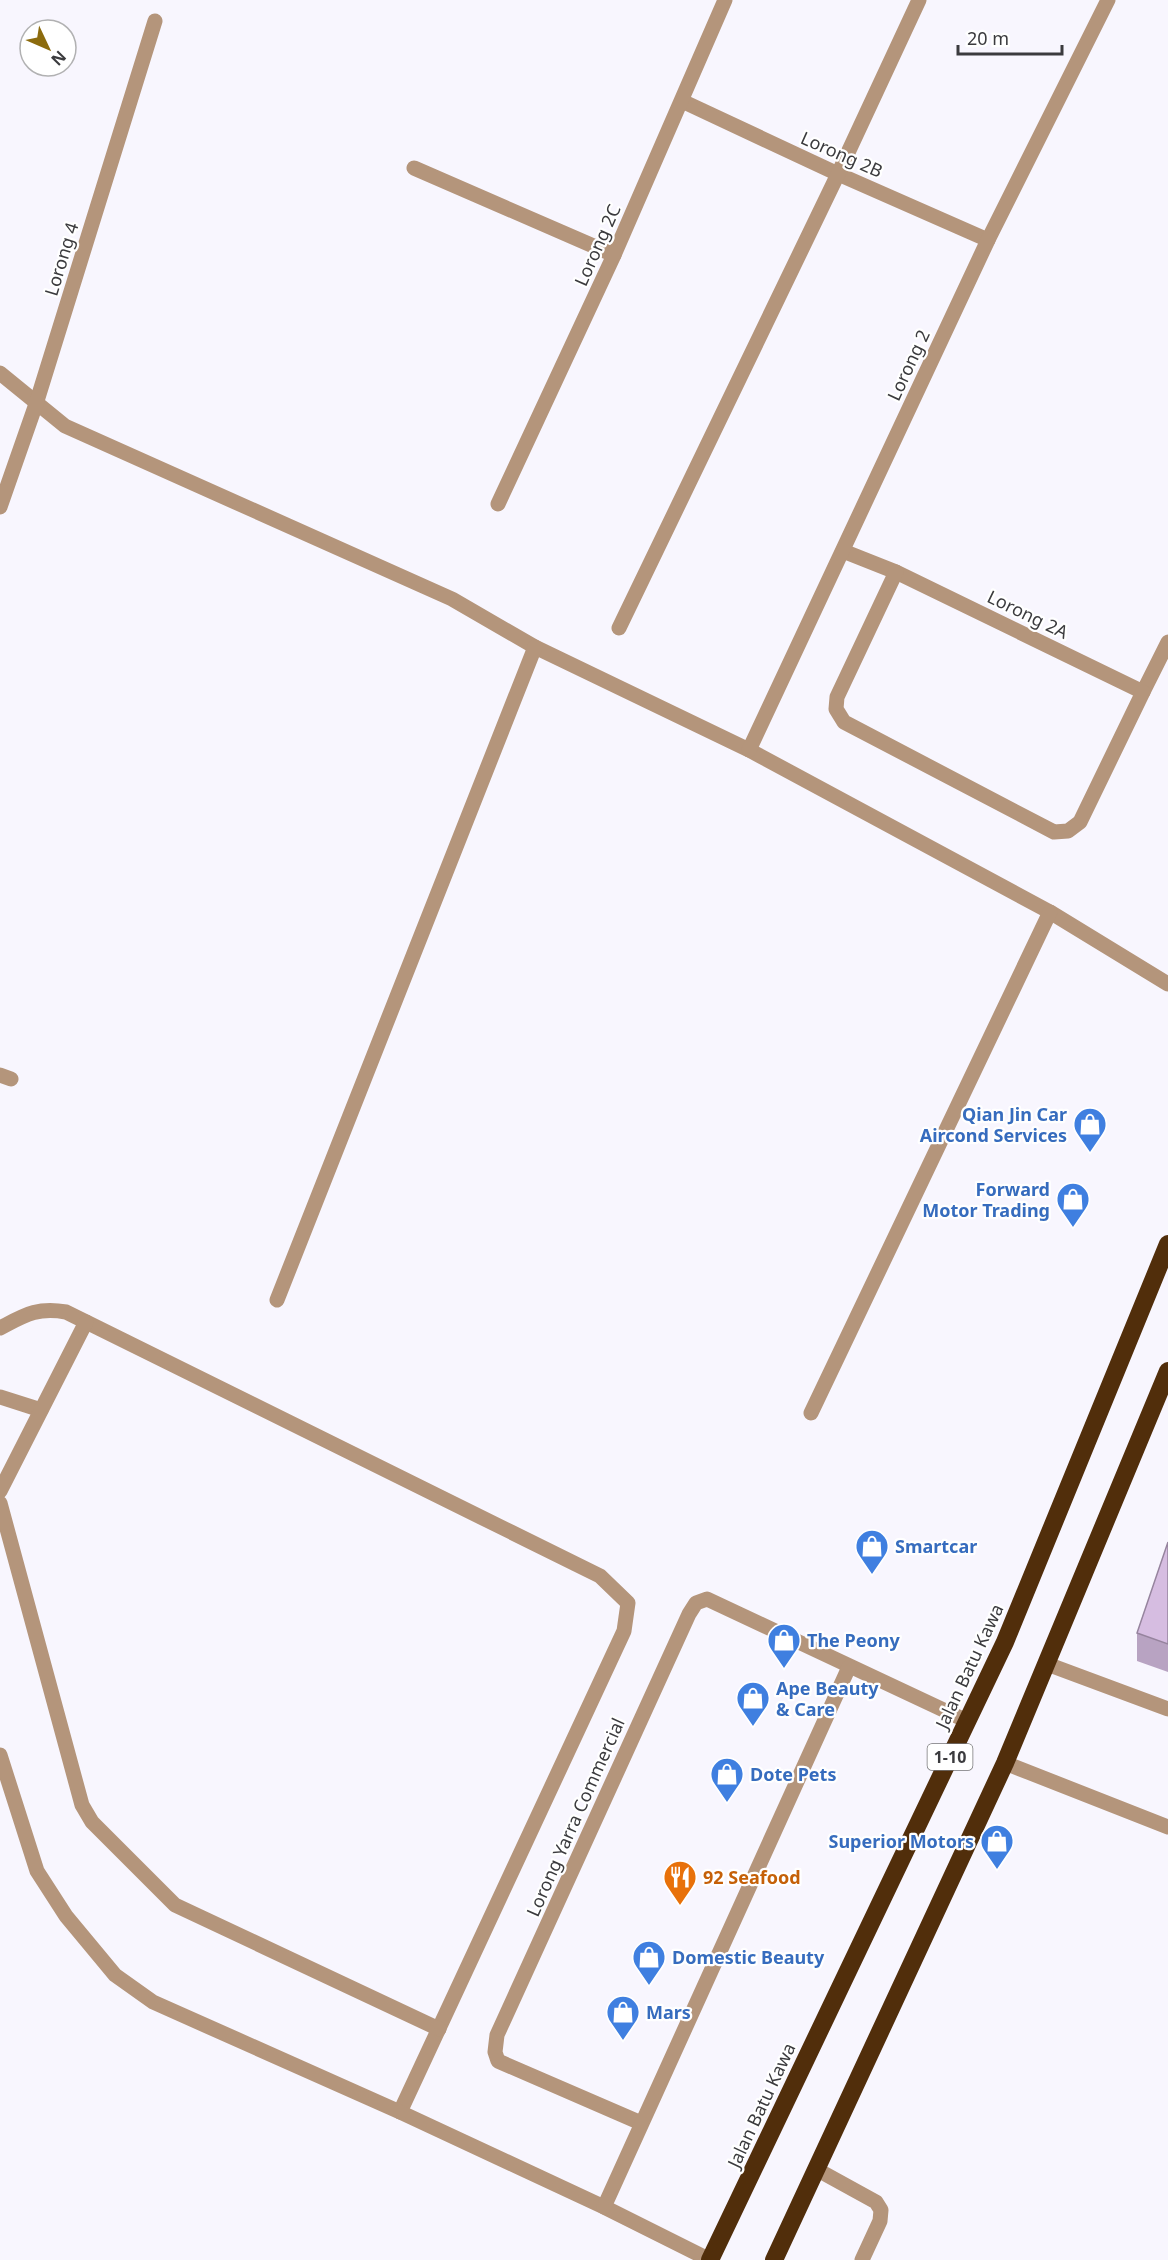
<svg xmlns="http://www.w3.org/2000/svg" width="1168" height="2260" viewBox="0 0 1168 2260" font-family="'Noto Sans',sans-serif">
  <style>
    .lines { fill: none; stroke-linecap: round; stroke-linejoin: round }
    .minor { stroke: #b4957b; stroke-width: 15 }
    .highway { stroke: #512e0b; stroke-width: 18 }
    .wall { fill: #b8a3c2 }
    .building { fill: #d6bde1; stroke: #96849e; stroke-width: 1.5 }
    .labels { text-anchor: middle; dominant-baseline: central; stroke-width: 4.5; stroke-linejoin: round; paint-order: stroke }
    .shield { fill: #fff; stroke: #767678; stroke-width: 1.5 }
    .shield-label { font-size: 16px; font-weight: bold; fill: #3b3b3e }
    .street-label { font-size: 18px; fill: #3b3b3e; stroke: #fff }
    .shop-label { font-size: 18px; font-weight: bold; fill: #366cbe; stroke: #fff; text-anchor: start }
    .food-label { font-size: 18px; font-weight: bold; fill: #c56008; stroke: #fff; text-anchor: start }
  </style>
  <rect width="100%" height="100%" fill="#f8f6fe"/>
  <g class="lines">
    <!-- minor -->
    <g class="minor">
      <polyline points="682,101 838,174 988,240"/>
      <polyline points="414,168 614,255"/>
      <polyline points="0,373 65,426 452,599 535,647 749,750 1050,912 1168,984"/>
      <polyline points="498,504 614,255 725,0"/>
      <polyline points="0,507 36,404 155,21"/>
      <polyline points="843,551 896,572 1143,692 1168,642"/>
      <polyline points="896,572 837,697 836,709 844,722 1054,832 1068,831 1080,822 1143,692"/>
      <polyline points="619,628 838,174 919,0"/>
      <polyline points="749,750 988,240 1108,0"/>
      <polyline points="0,1075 11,1079"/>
      <polyline points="277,1300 535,647"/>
      <path d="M0 1328C25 1315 37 1307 66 1312L600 1576 628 1603 624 1631 400 2112"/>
      <polyline points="0,1397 41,1410"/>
      <polyline points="811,1413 1050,912"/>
      <polyline points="0,1491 86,1322"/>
      <polyline points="0,1503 82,1805 92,1822 175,1905 439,2029"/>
      <polyline points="1047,1664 1168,1709"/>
      <polyline points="0,1755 37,1871 66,1916 115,1975 153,2002 400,2112 604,2207 710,2260"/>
      <polyline points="1005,1763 1168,1827"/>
      <polyline points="641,2123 498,2061 495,2052 497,2035 689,1614 696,1603 707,1599 967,1721"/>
      <polyline points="816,2169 876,2202 881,2210 880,2221 862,2260"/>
      <polyline points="604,2207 849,1667"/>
    </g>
    <!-- highway -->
    <g class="highway">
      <polyline points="710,2260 1005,1642 1168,1244"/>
      <polyline points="774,2260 1005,1763 1168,1371"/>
    </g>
  </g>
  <!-- wall -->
  <polygon class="wall" points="1168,1542 1168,1672 1137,1661 1137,1633"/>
  <!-- building -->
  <polygon class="building" points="1168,1542 1168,1644 1137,1633"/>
  <!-- icons -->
  <defs>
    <symbol id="shop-pin" viewBox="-11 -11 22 30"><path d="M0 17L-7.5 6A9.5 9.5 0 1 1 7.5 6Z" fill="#3f7fe0" stroke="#fff"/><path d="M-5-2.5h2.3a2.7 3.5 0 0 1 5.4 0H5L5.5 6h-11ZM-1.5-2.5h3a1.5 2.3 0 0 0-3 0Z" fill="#fff"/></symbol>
    <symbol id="restaurant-pin" viewBox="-11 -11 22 30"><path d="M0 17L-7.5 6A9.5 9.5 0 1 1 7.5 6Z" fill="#e8710a" stroke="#fff"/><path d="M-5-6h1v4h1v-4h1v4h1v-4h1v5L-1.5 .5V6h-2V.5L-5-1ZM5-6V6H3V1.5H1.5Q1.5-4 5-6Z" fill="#fff"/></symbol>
  </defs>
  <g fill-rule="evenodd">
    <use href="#shop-pin" x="1071" y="1105" width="38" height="52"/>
    <use href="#shop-pin" x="1054" y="1180" width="38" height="52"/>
    <use href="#shop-pin" x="853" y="1527" width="38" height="52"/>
    <use href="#shop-pin" x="765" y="1621" width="38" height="52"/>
    <use href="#shop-pin" x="734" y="1679" width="38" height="52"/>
    <use href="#shop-pin" x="708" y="1755" width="38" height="52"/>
    <use href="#shop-pin" x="978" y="1822" width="38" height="52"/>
    <use href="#restaurant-pin" x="661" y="1858" width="38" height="52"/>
    <use href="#shop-pin" x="630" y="1938" width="38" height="52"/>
    <use href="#shop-pin" x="604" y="1993" width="38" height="52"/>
  </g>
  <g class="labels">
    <!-- shield labels -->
    <rect class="shield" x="927.5" y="1744" width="45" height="26" rx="4.5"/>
    <g class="shield-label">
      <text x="950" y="1757">1-10</text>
    </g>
    <!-- street labels -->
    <g class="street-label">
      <text transform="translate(842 154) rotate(24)">Lorong 2B</text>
      <text transform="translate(597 245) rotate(-66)">Lorong 2C</text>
      <text transform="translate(61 259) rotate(-73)">Lorong 4</text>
      <text transform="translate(908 365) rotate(-65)">Lorong 2</text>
      <text transform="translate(1028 614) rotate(26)">Lorong 2A</text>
      <text transform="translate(969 1666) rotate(-65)">Jalan Batu Kawa</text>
      <text transform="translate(575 1817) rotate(-66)">Lorong Yarra Commercial</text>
      <text transform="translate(761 2105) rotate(-65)">Jalan Batu Kawa</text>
    </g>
    <!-- shop labels -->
    <g class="shop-label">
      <text x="1067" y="1114" text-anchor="end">Qian Jin Car<tspan x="1067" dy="21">Aircond Services</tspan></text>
      <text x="1050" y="1189" text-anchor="end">Forward<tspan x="1050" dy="21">Motor Trading</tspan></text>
      <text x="895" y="1546">Smartcar</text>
      <text x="807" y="1640">The Peony</text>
      <text x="776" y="1688">Ape Beauty<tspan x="776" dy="21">&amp; Care</tspan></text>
      <text x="750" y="1774">Dote Pets</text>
      <text x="974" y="1841" text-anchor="end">Superior Motors</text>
      <text x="672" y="1957">Domestic Beauty</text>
      <text x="646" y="2012">Mars</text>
    </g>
    <!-- food labels -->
    <g class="food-label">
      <text x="703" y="1877">92 Seafood</text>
    </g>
  </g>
  <!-- north arrow -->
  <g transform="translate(48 48) rotate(134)"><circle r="28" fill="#ffffff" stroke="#b1b1b2" stroke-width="1.5"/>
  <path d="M0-4.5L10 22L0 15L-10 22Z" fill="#8c6b0d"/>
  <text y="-9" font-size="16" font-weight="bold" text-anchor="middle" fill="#3b3b3e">N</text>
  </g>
  <!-- scale -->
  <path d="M958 45v9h104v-9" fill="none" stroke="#3b3b3e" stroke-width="3"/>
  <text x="967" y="45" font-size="18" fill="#3b3b3e" stroke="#ffffff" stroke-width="4.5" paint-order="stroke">20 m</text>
</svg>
